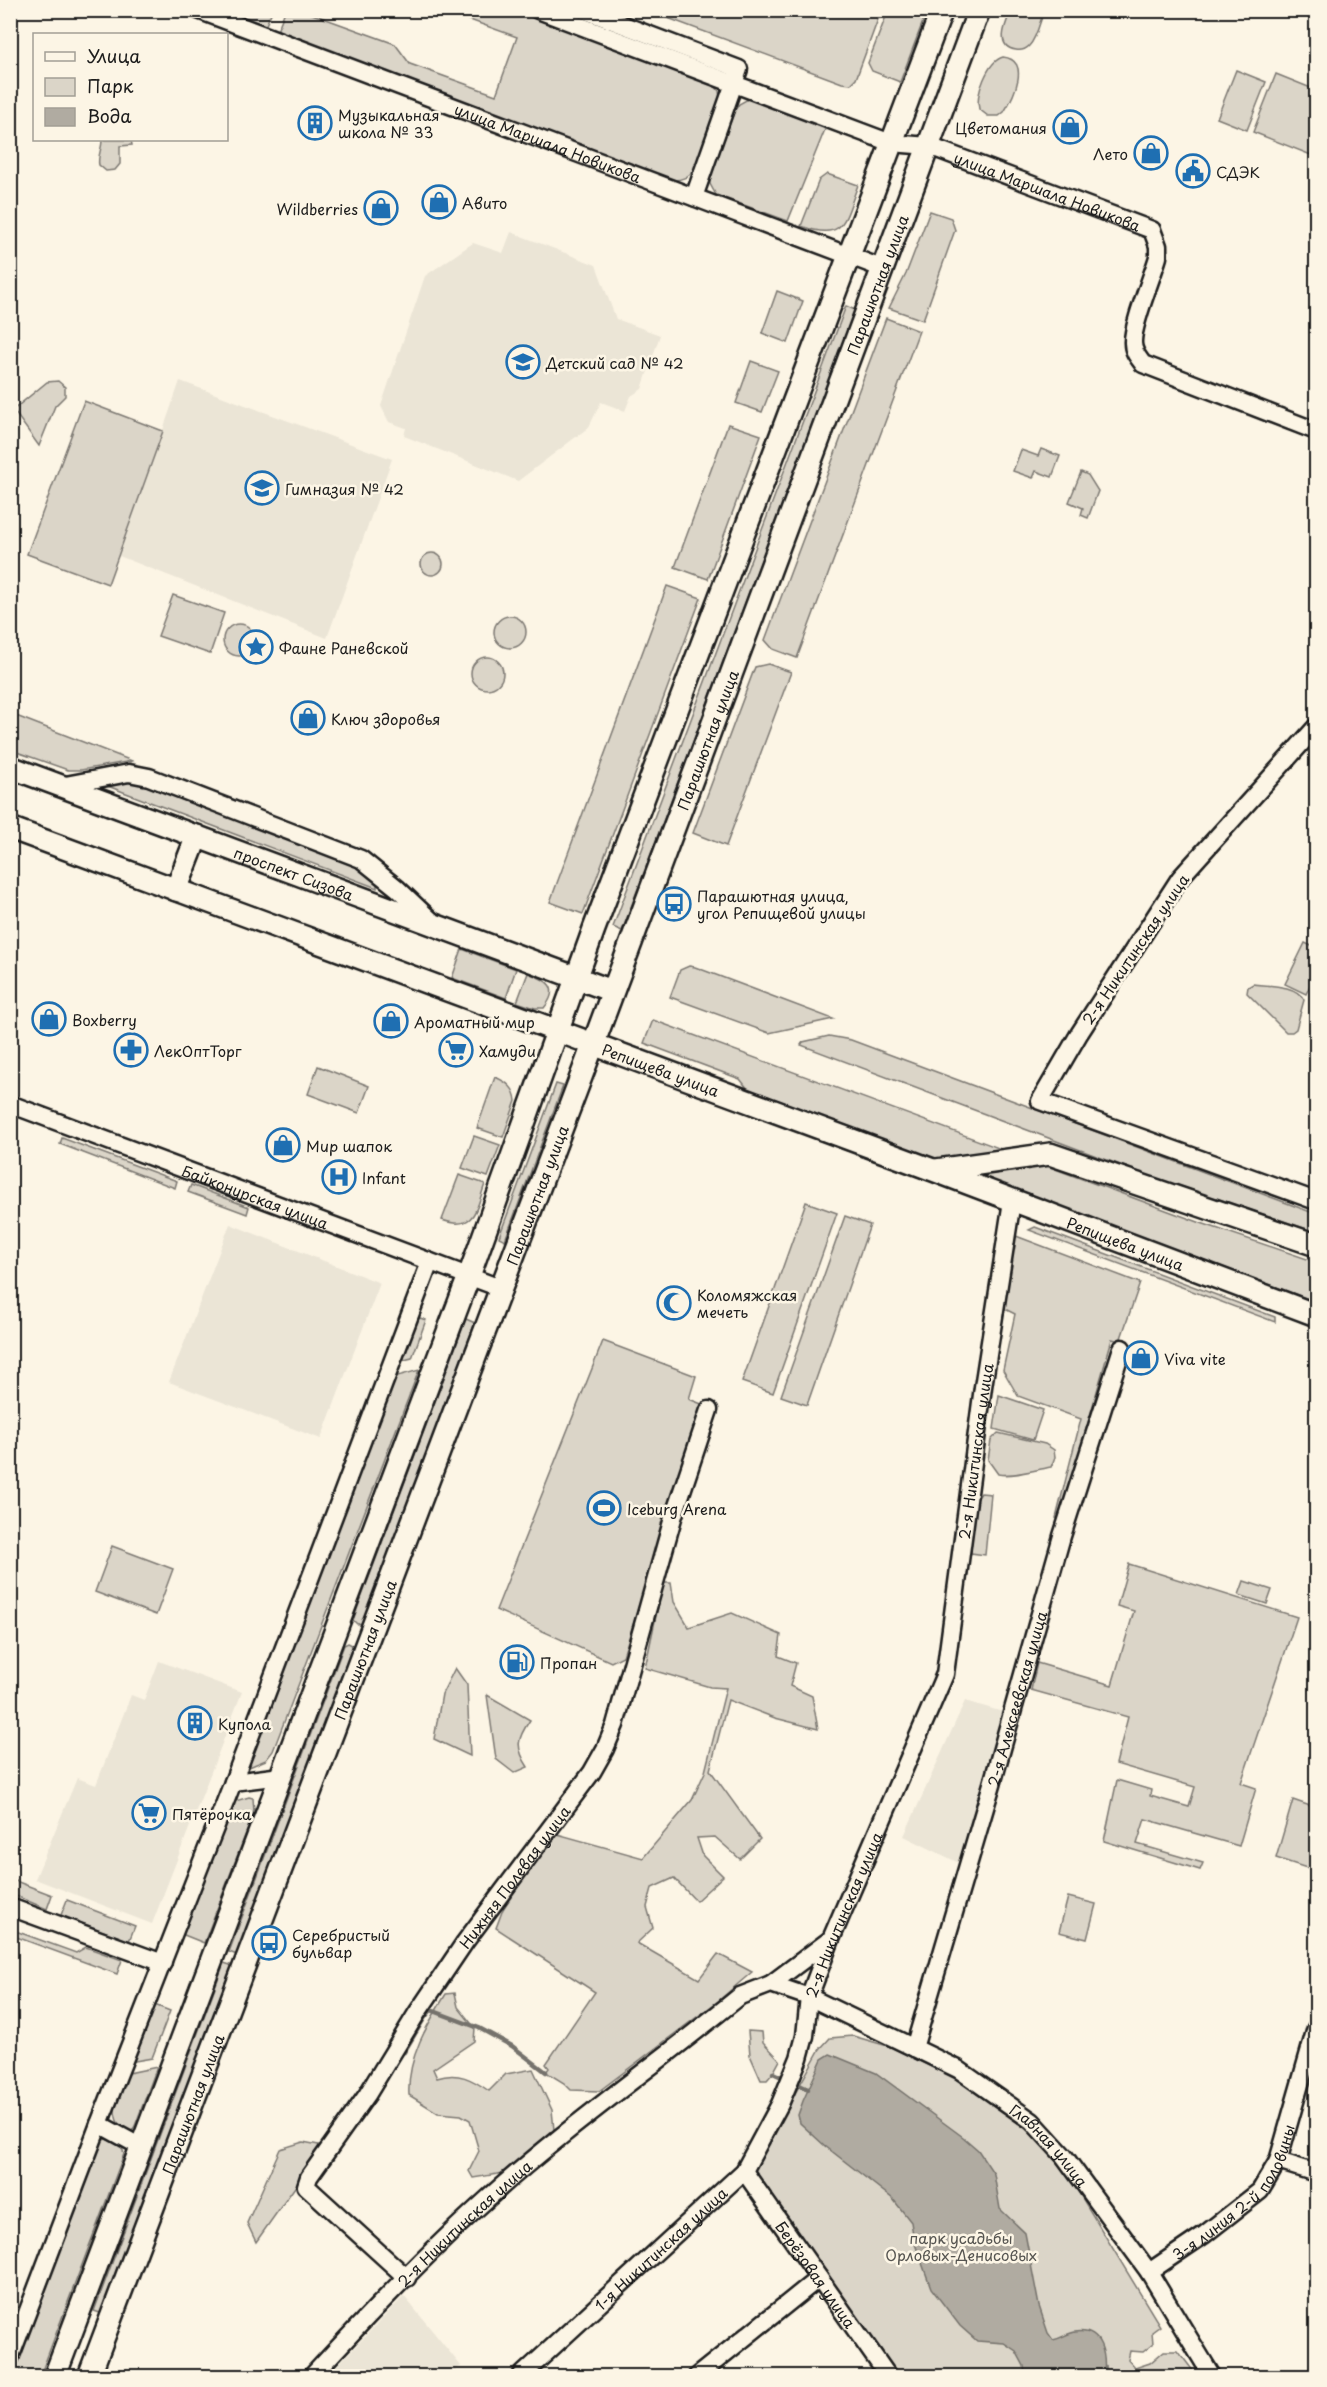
<svg xmlns="http://www.w3.org/2000/svg" width="1327" height="2387" viewBox="0 0 1327 2387" font-family="'Playpen Sans',sans-serif">
  <style>
    .built { fill: #ebe5d6 }
    .green { fill: #dbd5c8; stroke: #7c7872; stroke-width: 1.5 }
    .water { fill: #b0aba1; stroke: #75726c; stroke-width: 1.5 }
    .lines { fill: none; stroke-linecap: round; stroke-linejoin: round }
    .stream { stroke: #75726c; stroke-width: 4.5 }
    .minor-casing { stroke: #1c1c1c; stroke-width: 21 }
    .major-casing { stroke: #1c1c1c; stroke-width: 26 }
    .minor { stroke: #fcf5e5; stroke-width: 16 }
    .major { stroke: #fcf5e5; stroke-width: 21 }
    .labels { text-anchor: middle; dominant-baseline: central; stroke-width: 5; stroke-linejoin: round; paint-order: stroke }
    .poi-label { font-size: 15px; fill: #1c1c1c; stroke: #fcf5e5; text-anchor: start }
    .street-label { font-size: 15px; fill: #1c1c1c; stroke: #fcf5e5 }
    .park-label { font-size: 15px; fill: #555450; stroke: #fcf5e5 }
  </style>
  <rect width="100%" height="100%" fill="#fcf5e5"/>
  <filter id="ink" filterUnits="userSpaceOnUse"><feTurbulence type="fractalNoise" baseFrequency=".0167" numOctaves="2"/><feDisplacementMap in="SourceGraphic" scale="12" xChannelSelector="R" yChannelSelector="G"/><feConvolveMatrix kernelMatrix="1 2 1 2 8 2 1 2 1" color-interpolation-filters="sRGB"/></filter>
  <g filter="url(#ink)">
    <!-- built -->
    <g class="built">
      <polygon points="511,232 596,265 616,319 660,335 642,389 631,396 625,411 601,402 589,427 518,481 404,436 406,428 389,422 381,406 425,276 473,243 503,253"/>
      <polygon points="180,381 392,459 327,638 119,556"/>
      <polygon points="230,1224 380,1283 321,1439 169,1382"/>
      <polygon points="159,1661 242,1692 152,1924 35,1879 77,1778 96,1785 131,1695 144,1700"/>
      <polygon points="965,1701 1003,1712 959,1863 904,1836"/>
      <polygon points="404,2296 461,2366 449,2376 327,2376"/>
    </g>
    <!-- green -->
    <g class="green">
      <polygon points="222,11 272,11 265,27"/>
      <path d="M285 11H304L395 44 410 64 496 95 517 37 445 11H520L711 81 719 91 720 98 694 170C688 177 683 180 673 180L277 31Z"/>
      <polygon points="649,11 881,11 856,79 851,84 842,83"/>
      <polygon points="888,11 927,11 900,82 872,71 868,63"/>
      <path d="M1011 11H1044C1040 21 1037 38 1029 46 1026 49 1021 51 1016 50 994 47 1006 23 1011 11Z"/>
      <path d="M1003 57C1032 60 1013 98 1004 112L999 116H988L979 109C975 95 988 61 1003 57Z"/>
      <polygon points="1236,70 1266,82 1247,130 1217,118"/>
      <polygon points="1276,74 1316,90 1316,142 1311,155 1253,132"/>
      <polygon points="748,99 756,99 826,127 788,221 716,195 710,184 710,177 735,110 739,104"/>
      <path d="M102 140H131L132 145 120 146V164L115 170 106 171 99 165C97 157 102 149 102 140Z"/>
      <path d="M827 174 858 185C844 221 845 242 801 226L819 180Z"/>
      <polygon points="930,211 951,218 955,230 923,320 889,308 906,274"/>
      <polygon points="777,291 803,301 788,343 762,333"/>
      <polygon points="846,306 855,310 622,931 613,927"/>
      <polygon points="886,318 919,331 797,658 773,649 765,640"/>
      <polygon points="751,361 778,371 762,412 736,403"/>
      <polygon points="58,381 65,387 65,396 55,406 39,446 13,410 47,382"/>
      <polygon points="84,401 163,431 108,584 27,554"/>
      <polygon points="728,424 761,435 708,579 675,567"/>
      <polygon points="1041,449 1060,456 1052,477 1036,471 1033,478 1013,471 1021,450 1038,456"/>
      <polygon points="1081,472 1088,475 1098,491 1088,518 1081,515 1083,508 1069,502"/>
      <circle cx="432" cy="564" r="11"/>
      <polygon points="667,586 701,598 583,914 550,902"/>
      <polygon points="173,595 224,613 210,654 158,636"/>
      <circle cx="510" cy="632" r="16"/>
      <circle cx="239" cy="640" r="16"/>
      <circle cx="487" cy="673" r="16"/>
      <polygon points="768,664 791,672 726,846 693,833 755,667"/>
      <polygon points="11,714 132,761 81,770 68,770 11,750"/>
      <polygon points="118,781 147,782 359,863 377,880 377,888 105,785"/>
      <polygon points="1305,943 1316,948 1316,973 1306,994 1285,984"/>
      <polygon points="462,949 516,969 506,998 452,978"/>
      <polygon points="689,966 695,967 833,1019 769,1033 670,997 680,970"/>
      <path d="M528 973C547 980 561 987 544 1008H535L517 1002Z"/>
      <path d="M1253 984C1268 986 1296 984 1304 1000L1296 1029 1292 1032H1286L1247 993 1248 987Z"/>
      <polygon points="653,1020 1201,1223 1316,1262 1316,1302 748,1089 740,1079 644,1043"/>
      <polygon points="829,1036 851,1040 1316,1214 1316,1232 1147,1175 801,1045 803,1042"/>
      <polygon points="318,1066 369,1086 359,1113 308,1094"/>
      <path d="M495 1077C507 1082 515 1088 516 1101L503 1137 477 1128Z"/>
      <polygon points="556,1084 563,1086 505,1240 499,1237"/>
      <polygon points="474,1136 500,1145 488,1177 462,1168"/>
      <polygon points="62,1138 177,1181 175,1188 60,1144"/>
      <path d="M459 1175 485 1184C476 1209 475 1232 442 1220Z"/>
      <polygon points="191,1185 249,1207 247,1214 188,1192"/>
      <polygon points="806,1202 837,1213 773,1393 742,1382"/>
      <polygon points="845,1216 870,1225 807,1405 781,1396"/>
      <polygon points="1035,1227 1275,1317 1275,1322 1029,1230"/>
      <polygon points="1016,1236 1140,1283 1120,1341 1112,1339 1060,1520 1056,1518 1081,1419 1018,1396 1003,1370 1015,1314 1003,1308"/>
      <polygon points="417,1317 426,1320 412,1358 400,1361"/>
      <polygon points="466,1319 475,1323 363,1623 357,1624 353,1620"/>
      <polygon points="603,1341 696,1376 689,1399 704,1405 623,1656 611,1662 496,1610"/>
      <polygon points="419,1370 273,1751 266,1760 249,1767 246,1764 394,1377"/>
      <polygon points="999,1395 1043,1410 1033,1440 994,1429"/>
      <path d="M998 1433 1045 1444 1054 1450 1055 1457 1051 1467C1036 1470 1011 1477 998 1474L988 1460 991 1440Z"/>
      <polygon points="981,1493 991,1494 985,1555 971,1553 974,1504"/>
      <polygon points="112,1546 173,1569 156,1615 95,1592"/>
      <polygon points="1129,1564 1297,1617 1241,1783 1256,1788 1239,1846 1145,1819 1137,1844 1203,1863 1200,1870 1104,1841 1117,1780 1151,1790 1150,1796 1189,1807 1195,1787 1116,1764 1128,1717 1031,1690 1037,1663 1112,1685 1134,1611 1117,1606"/>
      <polygon points="1244,1581 1272,1590 1267,1604 1239,1595"/>
      <polygon points="663,1583 671,1583 674,1602 689,1627 732,1613 781,1635 778,1656 796,1663 790,1686 812,1696 818,1729 775,1718 728,1700 710,1770 760,1839 740,1859 715,1837 697,1838 703,1856 723,1876 696,1901 674,1878 652,1888 647,1907 653,1928 637,1943 699,1979 718,1954 752,1972 718,2001 599,2091 571,2090 564,2083 546,2072 549,2068 546,2064 595,1992 496,1928 503,1909 554,1833 643,1858 692,1800 705,1772 726,1688 710,1687 645,1668"/>
      <polygon points="348,1643 352,1645 353,1648 237,1955 229,1952 344,1645"/>
      <polygon points="455,1668 467,1685 470,1756 434,1739 442,1694"/>
      <path d="M487 1695 530 1720C517 1739 515 1747 528 1767L514 1773 496 1759Z"/>
      <polygon points="249,1797 253,1798 254,1812 204,1943 179,1933 232,1802"/>
      <polygon points="1293,1800 1316,1808 1316,1871 1276,1858"/>
      <polygon points="13,1880 52,1895 47,1909 11,1894"/>
      <polygon points="1068,1897 1096,1904 1087,1939 1059,1932"/>
      <polygon points="67,1900 135,1926 129,1941 61,1915"/>
      <polygon points="10,1929 76,1953 86,1947 122,1960 117,1974 11,1935"/>
      <polygon points="224,1963 233,1966 103,2314 94,2311"/>
      <path d="M455 1993 458 2007 475 2028 474 2041 433 2069 437 2078C458 2071 472 2079 489 2091L506 2074 533 2069 552 2110 554 2130 510 2172 473 2178 469 2171 479 2151 470 2120 461 2115 438 2113 409 2095C407 2058 427 2025 446 1994Z"/>
      <polygon points="152,2004 170,2011 152,2058 129,2062"/>
      <polygon points="748,2031 762,2032 763,2042 780,2060 773,2073 767,2080 761,2080 750,2055"/>
      <polygon points="853,2036 891,2047 972,2087 1036,2137 1070,2178 1160,2326 1152,2332 1153,2344 1143,2352 1130,2351 1128,2360 1135,2368 1150,2363 1164,2351 1178,2351 1197,2376 1107,2376 1106,2365 1104,2376 897,2376 752,2170 820,2049 830,2038"/>
      <path d="M157 2067 135 2126 132 2131 122 2130C108 2110 118 2095 124 2074Z"/>
      <polygon points="106,2139 121,2144 124,2154 40,2376 11,2376 98,2142"/>
      <polygon points="303,2142 324,2146 256,2242 247,2223 280,2149"/>
    </g>
    <!-- water -->
    <path class="water" d="M830 2054 876 2073 963 2137 978 2150 994 2174 1000 2209 1025 2233 1039 2306 1048 2333 1053 2340C1063 2338 1067 2333 1075 2332 1103 2328 1106 2356 1104 2376H1025L1024 2366 1016 2351 1004 2343 977 2341 960 2326 931 2288 914 2241 911 2222 893 2199 825 2146 800 2123 798 2115 803 2101 822 2059Z"/>
    <g class="lines">
      <!-- stream -->
      <g class="stream">
        <polyline points="404,2052 425,2017 431,2010 479,2028 512,2046 546,2072"/>
        <polyline points="773,2073 808,2089"/>
      </g>
      <defs>
        <g id="minor">
          <path id="s1" d="M198 10 884 269"/>
          <path id="s2" d="M538 10 891 143 929 146 1152 230 1158 246V257C1152 278 1132 325 1133 343 1133 352 1138 357 1143 364L1316 431"/>
          <polyline points="584,10 739,69 694,197"/>
          <polyline points="1316,727 1180,878 1079,1034 1040,1101 1316,1201"/>
          <polyline points="60,786 129,773 149,777 361,859 397,888 434,923"/>
          <path id="s3" d="M10 1104 500 1288"/>
          <polyline points="233,1782 281,1776"/>
          <polyline points="10,1907 163,1963"/>
          <polyline points="771,1984 831,1939"/>
          <path id="s4" d="M914 2048 992 1784 1062 1536 1122 1348"/>
          <polyline points="99,2124 141,2147"/>
          <polyline points="1278,2161 1316,2173"/>
          <path id="s5" d="M744 2171 888 2376"/>
          <path id="s6" d="M1149 2272 1205 2234 1260 2191 1278 2161 1316 2028"/>
          <path id="s7" d="M407 2278 306 2186 309 2177 367 2095 417 2013 465 1942 592 1772 605 1749 615 1725 673 1518 709 1410"/>
          <polyline points="10,2358 99,2124 233,1782 430,1262"/>
          <path id="s8" d="M312 2376C367 2316 424 2256 485 2201 565 2128 656 2065 740 1996L771 1984 809 1997 958 2069 1032 2121 1064 2156 1149 2272 1212 2376"/>
          <path id="s9" d="M521 2376 744 2171 780 2104 799 2058 805 2036 809 1997 831 1939 945 1674 983 1387 1012 1201"/>
          <polyline points="697,2376 819,2278"/>
        </g>
        <g id="major">
          <path id="s10" d="M10 767 612 991"/>
          <path id="s11" d="M10 828 933 1170 1316 1315"/>
          <polyline points="176,890 197,836"/>
          <polyline points="936,1170 1050,1154 1316,1245"/>
          <polyline points="55,2376 469,1276 594,929 942,10"/>
          <path id="s12" d="M89 2376 578 1085 979 10"/>
        </g>
      </defs>
      <!-- minor casing -->
      <use href="#minor" class="minor-casing"/>
      <!-- major casing -->
      <use href="#major" class="major-casing"/>
      <!-- minor -->
      <use href="#minor" class="minor"/>
      <!-- major -->
      <use href="#major" class="major"/>
    </g>
  </g>
  <!-- icons -->
  <defs>
    <symbol id="building-ring" viewBox="-11 -11 22 22"><circle r="9.5" fill="#fcf5e5" stroke="#1f6fb2" stroke-width="1.5"/><path d="M-4-6H4V6H1V3H-1V6H-4ZM-2.5-4.3h1.7v1.8h-1.7ZM.8-4.3h1.7v1.8H.8ZM-2.5-1h1.7V.8h-1.7ZM.8-1h1.7V.8H.8Z" fill="#1f6fb2"/></symbol>
    <symbol id="shop-ring" viewBox="-11 -11 22 22"><circle r="9.5" fill="#fcf5e5" stroke="#1f6fb2" stroke-width="1.5"/><path d="M-5-2.5h2.3a2.7 3.5 0 0 1 5.4 0H5L5.5 6h-11ZM-1.5-2.5h3a1.5 2.3 0 0 0-3 0Z" fill="#1f6fb2"/></symbol>
    <symbol id="civic-ring" viewBox="-11 -11 22 22"><circle r="9.5" fill="#fcf5e5" stroke="#1f6fb2" stroke-width="1.5"/><path d="M-.6-6.5H3V-4.5H.6V-3L4-1V1h2V6H-6V1h2V-1L-.6-3ZM-1.2 2.5V6h2.4V2.5Z" fill="#1f6fb2"/></symbol>
    <symbol id="school-ring" viewBox="-11 -11 22 22"><circle r="9.5" fill="#fcf5e5" stroke="#1f6fb2" stroke-width="1.5"/><path d="M0-5L7-2L0 1L-7-2ZM-4 1L0 2.5L4 1V4Q0 6-4 4Z" fill="#1f6fb2"/></symbol>
    <symbol id="sight-ring" viewBox="-11 -11 22 22"><circle r="9.5" fill="#fcf5e5" stroke="#1f6fb2" stroke-width="1.5"/><path d="M0-6L1.8-2.2L6-1.7L2.9 1.2L3.7 5.4L0 3.3L-3.7 5.4L-2.9 1.2L-6-1.7L-1.8-2.2Z" fill="#1f6fb2"/></symbol>
    <symbol id="bus-ring" viewBox="-11 -11 22 22"><circle r="9.5" fill="#fcf5e5" stroke="#1f6fb2" stroke-width="1.5"/><path d="M-5-6H5V4H4V6H2V4H-2V6H-4V4H-5ZM-3.5-4V0h7V-4ZM-3.5 1.2v1.5H-2V1.2ZM2 1.2v1.5H3.5V1.2Z" fill="#1f6fb2"/></symbol>
    <symbol id="pharmacy-ring" viewBox="-11 -11 22 22"><circle r="9.5" fill="#fcf5e5" stroke="#1f6fb2" stroke-width="1.5"/><path d="M-2-6h4v4h4v4h-4v4h-4v-4h-4v-4h4Z" fill="#1f6fb2"/></symbol>
    <symbol id="supermarket-ring" viewBox="-11 -11 22 22"><circle r="9.5" fill="#fcf5e5" stroke="#1f6fb2" stroke-width="1.5"/><path d="M-6-5.5h2.5l.6 2H6L4.5 2H-2.5L-4.4-4H-6ZM-1.5 3.2a1.3 1.3 0 1 0 .1 0ZM3 3.2a1.3 1.3 0 1 0 .1 0Z" fill="#1f6fb2"/></symbol>
    <symbol id="hospital-ring" viewBox="-11 -11 22 22"><circle r="9.5" fill="#fcf5e5" stroke="#1f6fb2" stroke-width="1.5"/><path d="M-5-5h3v3.5h4V-5h3V5h-3V1.5h-4V5h-3Z" fill="#1f6fb2"/></symbol>
    <symbol id="mosque-ring" viewBox="-11 -11 22 22"><circle r="9.5" fill="#fcf5e5" stroke="#1f6fb2" stroke-width="1.5"/><path d="M3.5-4.9A6 6 0 1 0 3.5 4.9A5 5 0 1 1 3.5-4.9Z" fill="#1f6fb2"/></symbol>
    <symbol id="stadium-ring" viewBox="-11 -11 22 22"><circle r="9.5" fill="#fcf5e5" stroke="#1f6fb2" stroke-width="1.5"/><path d="M0-5a6.5 5 0 1 0 0 10a6.5 5 0 1 0 0-10ZM-3.5-1.8h7v3.6h-7Z" fill="#1f6fb2"/></symbol>
    <symbol id="fuel-ring" viewBox="-11 -11 22 22"><circle r="9.5" fill="#fcf5e5" stroke="#1f6fb2" stroke-width="1.5"/><path d="M-5.5-6h7V0h2V4h1.3V-2.5L3-4.5l.8-.8L6-3V5H2.5V1h-1V6h-7ZM-4.2-4.7v3.2H.2V-4.7Z" fill="#1f6fb2"/></symbol>
  </defs>
  <g fill-rule="evenodd">
    <use href="#building-ring" x="296" y="104" width="38" height="38"/>
    <use href="#shop-ring" x="1051" y="108" width="38" height="38"/>
    <use href="#shop-ring" x="1132" y="134" width="38" height="38"/>
    <use href="#civic-ring" x="1174" y="152" width="38" height="38"/>
    <use href="#shop-ring" x="420" y="183" width="38" height="38"/>
    <use href="#shop-ring" x="362" y="189" width="38" height="38"/>
    <use href="#school-ring" x="504" y="343" width="38" height="38"/>
    <use href="#school-ring" x="243" y="469" width="38" height="38"/>
    <use href="#sight-ring" x="237" y="628" width="38" height="38"/>
    <use href="#shop-ring" x="289" y="699" width="38" height="38"/>
    <use href="#bus-ring" x="655" y="885" width="38" height="38"/>
    <use href="#shop-ring" x="30" y="1000" width="38" height="38"/>
    <use href="#shop-ring" x="372" y="1002" width="38" height="38"/>
    <use href="#pharmacy-ring" x="112" y="1031" width="38" height="38"/>
    <use href="#supermarket-ring" x="437" y="1031" width="38" height="38"/>
    <use href="#shop-ring" x="264" y="1126" width="38" height="38"/>
    <use href="#hospital-ring" x="320" y="1158" width="38" height="38"/>
    <use href="#mosque-ring" x="655" y="1284" width="38" height="38"/>
    <use href="#shop-ring" x="1122" y="1339" width="38" height="38"/>
    <use href="#stadium-ring" x="585" y="1489" width="38" height="38"/>
    <use href="#fuel-ring" x="498" y="1643" width="38" height="38"/>
    <use href="#building-ring" x="176" y="1704" width="38" height="38"/>
    <use href="#supermarket-ring" x="130" y="1794" width="38" height="38"/>
    <use href="#bus-ring" x="250" y="1924" width="38" height="38"/>
  </g>
  <g class="labels">
    <!-- poi labels -->
    <g class="poi-label">
      <text x="338" y="114">Музыкальная<tspan x="338" dy="17">школа № 33</tspan></text>
      <text x="1047" y="127" text-anchor="end">Цветомания</text>
      <text x="1128" y="153" text-anchor="end">Лето</text>
      <text x="1216" y="171">СДЭК</text>
      <text x="462" y="202">Авито</text>
      <text x="358" y="208" text-anchor="end">Wildberries</text>
      <text x="546" y="362">Детский сад № 42</text>
      <text x="285" y="488">Гимназия № 42</text>
      <text x="279" y="647">Фаине Раневской</text>
      <text x="331" y="718">Ключ здоровья</text>
      <text x="697" y="895">Парашютная улица,<tspan x="697" dy="17">угол Репищевой улицы</tspan></text>
      <text x="72" y="1019">Boxberry</text>
      <text x="414" y="1021">Ароматный мир</text>
      <text x="154" y="1050">ЛекОптТорг</text>
      <text x="479" y="1050">Хамуди</text>
      <text x="306" y="1145">Мир шапок</text>
      <text x="362" y="1177">Infant</text>
      <text x="697" y="1294">Коломяжская<tspan x="697" dy="17">мечеть</tspan></text>
      <text x="1164" y="1358">Viva vite</text>
      <text x="627" y="1508">Iceburg Arena</text>
      <text x="540" y="1662">Пропан</text>
      <text x="218" y="1723">Купола</text>
      <text x="172" y="1813">Пятёрочка</text>
      <text x="292" y="1934">Серебристый<tspan x="292" dy="17">бульвар</tspan></text>
    </g>
    <!-- street labels -->
    <g class="street-label">
      <text stroke="none"><textPath href="#s1" startOffset="374">улица Маршала Новикова</textPath></text>
      <text stroke="none"><textPath href="#s2" startOffset="542">улица Маршала Новикова</textPath></text>
      <text stroke="none"><textPath href="#s12" startOffset="2235">Парашютная улица</textPath></text>
      <text stroke="none"><textPath href="#s12" startOffset="1749">Парашютная улица</textPath></text>
      <text stroke="none"><textPath href="#s10" startOffset="303">проспект Сизова</textPath></text>
      <text transform="translate(1135 949) rotate(-56)">2-я Никитинская улица</text>
      <text stroke="none"><textPath href="#s11" startOffset="694">Репищева улица</textPath></text>
      <text stroke="none"><textPath href="#s12" startOffset="1263">Парашютная улица</textPath></text>
      <text stroke="none"><textPath href="#s3" startOffset="262">Байконурская улица</textPath></text>
      <text stroke="none"><textPath href="#s11" startOffset="1190">Репищева улица</textPath></text>
      <text stroke="none"><textPath href="#s9" startOffset="1066">2-я Никитинская улица</textPath></text>
      <text stroke="none"><textPath href="#s12" startOffset="777">Парашютная улица</textPath></text>
      <text stroke="none"><textPath href="#s4" startOffset="364">2-я Алексеевская улица</textPath></text>
      <text stroke="none"><textPath href="#s7" startOffset="510">Нижняя Полевая улица</textPath></text>
      <text stroke="none"><textPath href="#s9" startOffset="580">2-я Никитинская улица</textPath></text>
      <text stroke="none"><textPath href="#s12" startOffset="291">Парашютная улица</textPath></text>
      <text stroke="none"><textPath href="#s8" startOffset="932">Главная улица</textPath></text>
      <text stroke="none"><textPath href="#s6" startOffset="120">3-я линия 2-й половины</textPath></text>
      <text stroke="none"><textPath href="#s8" startOffset="216">2-я Никитинская улица</textPath></text>
      <text stroke="none"><textPath href="#s9" startOffset="189">1-я Никитинская улица</textPath></text>
      <text stroke="none"><textPath href="#s5" startOffset="126">Берёзовая улица</textPath></text>
    </g>
    <!-- park labels -->
    <g class="park-label">
      <text x="961" y="2237">парк усадьбы<tspan x="961" dy="17">Орловых-Денисовых</tspan></text>
    </g>
  </g>
  <!-- margin -->
  <rect width="1327" height="2387" fill="none" stroke="#fcf5e5" stroke-width="36"/>
  <rect x="18" y="18" width="1291" height="2351" fill="none" stroke="#1c1c1c" stroke-width="2" filter="url(#ink)"/>
  <!-- legend -->
  <rect x="33" y="33" width="195" height="108" fill="#fcf5e5" stroke="#a29e95" stroke-width="1.5"/>
  <rect x="45" y="52" width="30" height="9" fill="#fcf5e5" stroke="#a29e95" stroke-width="1.5"/>
  <text x="87" y="63" font-size="18" fill="#1c1c1c">Улица</text>
  <rect x="45" y="78" width="30" height="18" fill="#dbd5c8" stroke="#a29e95" stroke-width="1.5"/>
  <text x="87" y="93" font-size="18" fill="#1c1c1c">Парк</text>
  <rect x="45" y="108" width="30" height="18" fill="#b0aba1" stroke="#a29e95" stroke-width="1.5"/>
  <text x="87" y="123" font-size="18" fill="#1c1c1c">Вода</text>
</svg>
